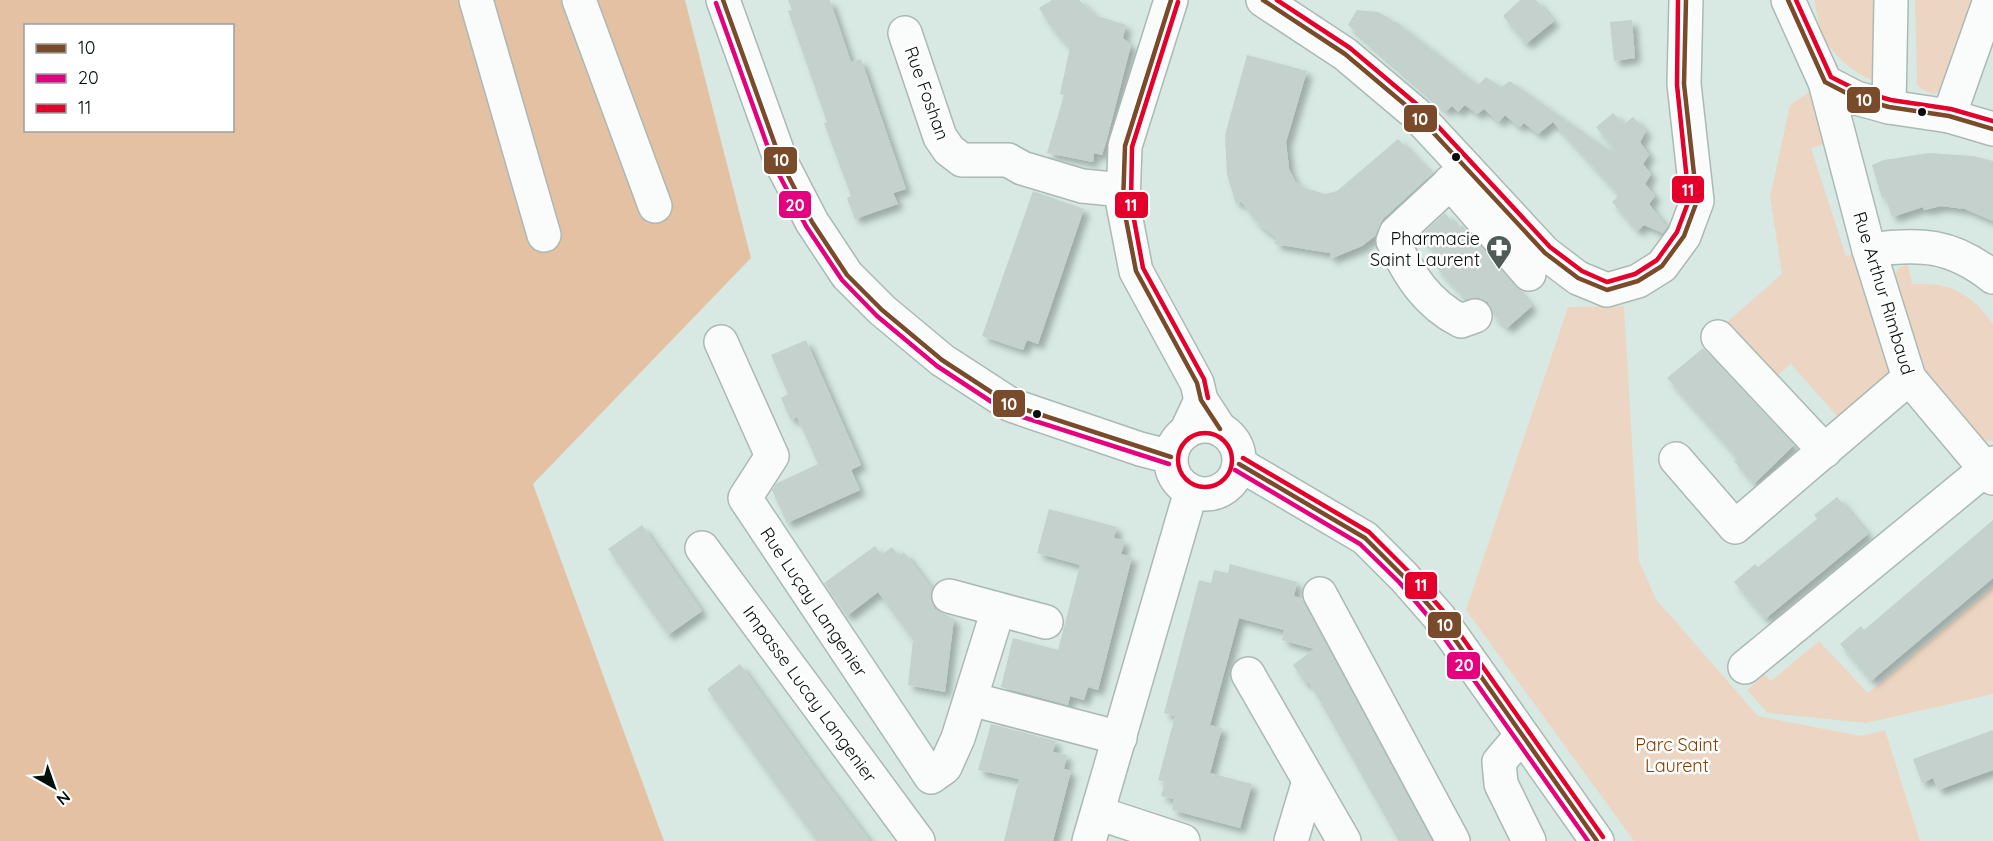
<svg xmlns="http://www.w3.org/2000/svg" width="1993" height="841" viewBox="0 0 1993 841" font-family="Quicksand,sans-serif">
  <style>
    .green { fill: #ecd6c3 }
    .forest { fill: #e5c1a4; fill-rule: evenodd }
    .building { fill: #c4d1cc; filter: url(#shadow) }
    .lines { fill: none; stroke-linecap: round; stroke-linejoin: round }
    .minor-casing { stroke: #abb9b4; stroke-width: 36 }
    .major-casing { stroke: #abb9b4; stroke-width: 36 }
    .minor { stroke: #f9fcfb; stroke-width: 33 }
    .major { stroke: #f9fcfb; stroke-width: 33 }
    .bus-1-casing { stroke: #fff; stroke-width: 9 }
    .bus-2-casing { stroke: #fff; stroke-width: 9 }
    .bus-3-casing { stroke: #fff; stroke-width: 9 }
    .bus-1 { stroke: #7a4b2a; stroke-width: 4.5 }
    .bus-2 { stroke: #e5007d; stroke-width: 4.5 }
    .bus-3 { stroke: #e4002b; stroke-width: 4.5 }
    .bus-dot { fill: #050f0c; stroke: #fff; stroke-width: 2 }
    .labels { text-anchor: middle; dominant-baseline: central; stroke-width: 5; stroke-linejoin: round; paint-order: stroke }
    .street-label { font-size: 18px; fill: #050f0c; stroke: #fff }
    .poi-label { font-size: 18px; fill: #050f0c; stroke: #fff; text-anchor: end }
    .park-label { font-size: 18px; fill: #853e01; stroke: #fff }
    .line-badge { stroke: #fff; stroke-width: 2 }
    .badge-label { font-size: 16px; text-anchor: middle; font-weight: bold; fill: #fff }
  </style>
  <defs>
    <filter id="shadow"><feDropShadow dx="5.5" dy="5.5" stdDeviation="3" flood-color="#0004"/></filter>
  </defs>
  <rect width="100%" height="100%" fill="#d8e9e3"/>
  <!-- green -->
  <g class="green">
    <path d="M1814 0H1882L1879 82C1858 78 1830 54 1822 33 1818 23 1817 11 1814 0Z"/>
    <polygon points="1915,0 1972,0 1967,41 1942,90 1933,94 1921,89 1917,84"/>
    <polygon points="1812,90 1828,143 1811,148 1846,256 1862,252 1900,369 1828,441 1820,431 1837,416 1791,364 1774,378 1726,323 1782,274 1770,197 1790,105"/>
    <path d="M1908 264 1912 284C1950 282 1971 293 1993 324V441H1982L1924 374 1891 282 1899 268Z"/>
    <polygon points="1624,306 1639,561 1656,599 1758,716 1861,736 1885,730 1920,841 1634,841 1466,610 1568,307"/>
    <polygon points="1993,587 1993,694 1866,723 1768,713 1747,690 1765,674 1771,681 1819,641 1868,693"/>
  </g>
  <!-- forest -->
  <path class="forest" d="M0 0H685L751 258 533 484 664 841H0ZM26 26H232V130H26Z"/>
  <!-- building -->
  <g class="building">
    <polygon points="788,0 830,0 851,62 861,59 906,189 893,193 898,204 855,219 847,198 851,196 824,123 827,122 788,11 792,10"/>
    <polygon points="1052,0 1079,0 1095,15 1126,25 1123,38 1131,45 1107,139 1102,155 1094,153 1093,162 1047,153 1064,95 1060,94 1070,47 1051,27 1039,8"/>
    <polygon points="1520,0 1536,0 1554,21 1526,44 1503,16"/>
    <polygon points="1357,10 1378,12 1400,25 1478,85 1486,77 1501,87 1510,81 1613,153 1616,151 1596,127 1613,113 1624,124 1633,117 1646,131 1640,142 1649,155 1643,164 1651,174 1645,184 1655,196 1649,204 1667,227 1663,233 1644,225 1637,231 1612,202 1619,195 1553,122 1538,134 1524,123 1519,127 1505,115 1499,122 1484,109 1477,114 1465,105 1458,112 1452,106 1446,111 1348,25"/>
    <polygon points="1632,20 1635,58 1614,61 1610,22"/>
    <polygon points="1247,55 1307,71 1286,142 1289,169 1295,181 1305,188 1325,194 1337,191 1398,139 1432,174 1383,219 1375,236 1362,246 1330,259 1330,253 1274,244 1277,238 1259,225 1241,201 1236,204 1227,175 1225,135"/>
    <polygon points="1929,153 1973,156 1993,161 1993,221 1965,209 1941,206 1924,210 1923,207 1892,217 1885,197 1882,198 1872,165 1884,160"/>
    <polygon points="1033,191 1084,209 1038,344 1027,340 1023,350 982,336"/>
    <polygon points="1445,213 1459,229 1462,225 1532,306 1507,328 1493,315 1488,302 1478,298 1466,299 1435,266 1441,259 1420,236"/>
    <polygon points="806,340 861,465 851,470 860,490 787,523 772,490 777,483 818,464 797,417 791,420 781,398 788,394 771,355"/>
    <polygon points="1703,348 1794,445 1754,484 1734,461 1738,459 1667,378"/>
    <polygon points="1837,497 1868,534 1765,619 1734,582 1755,564 1758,567 1817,519 1814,515"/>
    <polygon points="1049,509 1117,527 1114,538 1125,541 1121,554 1132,557 1098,690 1088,687 1084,700 1070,696 1068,705 1001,687 1013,638 1058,650 1080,565 1037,553"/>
    <polygon points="1993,520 1993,578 1871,681 1840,644 1861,626 1864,630"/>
    <polygon points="642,525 702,611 668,635 608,549"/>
    <polygon points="875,546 881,555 892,547 899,556 904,552 932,589 931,600 935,609 954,619 945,692 908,685 913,640 878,592 847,616 824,583"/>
    <polygon points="1230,564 1297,582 1294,596 1302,599 1432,841 1399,841 1309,682 1306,684 1293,665 1314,649 1282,640 1284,630 1239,618 1210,725 1222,728 1210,773 1252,784 1240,828 1172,810 1174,799 1161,796 1165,782 1158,780 1175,716 1164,713 1199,580 1211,583 1214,570 1228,573"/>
    <polygon points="740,664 821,776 870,841 817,841 771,778 707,689"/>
    <polygon points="991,724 1056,741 1053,752 1067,755 1064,769 1071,771 1053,841 1004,841 1019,779 978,770"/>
    <polygon points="1993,730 1993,770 1938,790 1933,778 1922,783 1913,759"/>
  </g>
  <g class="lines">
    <defs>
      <g id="minor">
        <polyline points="476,0 544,235"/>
        <polyline points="579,0 655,206"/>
        <polyline points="1171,0 1125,146 1123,204 1136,271 1197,383 1201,400 1220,429"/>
        <polyline points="1263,0 1345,54 1415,113 1545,253 1578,278 1607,290 1638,281 1662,266 1684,236 1697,201 1684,84 1686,0"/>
        <polyline points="1788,0 1825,82 1856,98 1889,107 1949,116 1993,129"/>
        <polyline points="905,33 940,137 949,150 962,160 1008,160 1022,168 1082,186 1123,190"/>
        <polyline points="1825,82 1869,250 1909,378 1993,478"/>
        <polyline points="1889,107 1891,0"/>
        <polyline points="1949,116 1990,0"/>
        <path d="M1466 168 1396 233 1393 241C1409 275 1427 304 1461 321L1475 316"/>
        <polyline points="1450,182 1529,274"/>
        <path d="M1869 250C1920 243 1951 244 1993 277"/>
        <polyline points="1718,337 1825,451"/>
        <polyline points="721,342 772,456 745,498 931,777 945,767 958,738 998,610"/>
        <polyline points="1186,432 1201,400"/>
        <polyline points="1676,459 1735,527 1909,378"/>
        <polyline points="702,548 918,841"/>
        <polyline points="1320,594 1453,841"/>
        <polyline points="949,596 1046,622"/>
        <polyline points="1745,667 1993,463"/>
        <polyline points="1248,674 1344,841"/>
        <polyline points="971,699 1120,738"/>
        <polyline points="1521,736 1499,762 1501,784 1529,841"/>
        <polyline points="1098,813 1183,841"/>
        <polyline points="1089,841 1191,491"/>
        <polyline points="1291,841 1309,781"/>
      </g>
      <g id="major">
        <polyline points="723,0 782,164 812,222 847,275 882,310 942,360 1011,405 1140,449 1171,457"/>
        <circle cx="1205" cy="460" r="34"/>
        <polyline points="1239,464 1365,538 1404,577 1439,617 1597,841"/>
      </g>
    </defs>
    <!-- minor casing -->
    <use href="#minor" class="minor-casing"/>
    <!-- major casing -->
    <use href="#major" class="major-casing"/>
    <!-- minor -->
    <use href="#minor" class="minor"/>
    <!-- major -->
    <use href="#major" class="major"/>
    <defs>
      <g id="bus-1">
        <polyline points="723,0 782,164 812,222 847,275 882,310 942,360 1011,405 1171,457"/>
        <polyline points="1171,0 1125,146 1123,204 1136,271 1197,383 1201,400 1220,429"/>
        <polyline points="1263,0 1345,54 1415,113 1545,253 1578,278 1607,290 1638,281 1662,266 1684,236 1697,201 1684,84 1686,0"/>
        <polyline points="1788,0 1825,82 1856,98 1889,107 1949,116 1993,129"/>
        <polyline points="1239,464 1365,538 1404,577 1439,617 1597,841"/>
      </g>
      <g id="bus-2">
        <polyline points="716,3 775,167 806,226 842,280 877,316 937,366 1007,412 1169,464"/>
        <polyline points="1235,470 1360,544 1399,582 1433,622 1588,841"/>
      </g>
      <g id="bus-3">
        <polyline points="1277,0 1350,48 1420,107 1550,247 1582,271 1607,282 1635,274 1657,260 1677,232 1689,200 1677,85 1678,0"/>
        <polyline points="1796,0 1831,77 1859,91 1891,100 1951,109 1993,121"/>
        <polyline points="1178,2 1132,147 1131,203 1143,268 1204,379 1208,398"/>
        <circle cx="1205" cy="460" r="27"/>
        <polyline points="1243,458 1369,532 1409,572 1445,613 1603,837"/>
      </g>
    </defs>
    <!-- bus-1 casing -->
    <use href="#bus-1" class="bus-1-casing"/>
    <!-- bus-2 casing -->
    <use href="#bus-2" class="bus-2-casing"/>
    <!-- bus-3 casing -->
    <use href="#bus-3" class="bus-3-casing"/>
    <!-- bus-1 -->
    <use href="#bus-1" class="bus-1"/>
    <!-- bus-2 -->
    <use href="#bus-2" class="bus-2"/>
    <!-- bus-3 -->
    <use href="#bus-3" class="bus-3"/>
  </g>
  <!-- icons -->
  <defs>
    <symbol id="pharmacy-pin" viewBox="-11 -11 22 30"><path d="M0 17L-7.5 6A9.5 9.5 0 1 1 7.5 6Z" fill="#4f5b57" stroke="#fff"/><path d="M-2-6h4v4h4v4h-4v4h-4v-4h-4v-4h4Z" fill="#fff"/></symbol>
  </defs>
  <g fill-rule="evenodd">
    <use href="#pharmacy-pin" x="1484" y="233" width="30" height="40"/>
  </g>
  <!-- markers -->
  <g class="bus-dot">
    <circle cx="1922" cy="112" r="5"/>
    <circle cx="1456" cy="157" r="5"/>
    <circle cx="1037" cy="414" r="5"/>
  </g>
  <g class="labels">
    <!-- street labels -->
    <g class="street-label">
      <text transform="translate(927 93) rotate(70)">Rue Foshan</text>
      <text transform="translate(1884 293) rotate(73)">Rue Arthur Rimbaud</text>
      <text transform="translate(814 602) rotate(56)">Rue Luçay Langenier</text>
      <text transform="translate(810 694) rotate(54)">Impasse Lucay Langenier</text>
    </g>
    <!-- poi labels -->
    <g class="poi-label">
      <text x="1480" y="238">Pharmacie<tspan x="1480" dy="21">Saint Laurent</tspan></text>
    </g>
    <!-- park labels -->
    <g class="park-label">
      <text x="1677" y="744">Parc Saint<tspan x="1677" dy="21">Laurent</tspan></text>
    </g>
  </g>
  <g class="line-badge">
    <rect x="1846" y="86" width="35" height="28" rx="6" fill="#7a4b2a"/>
    <rect x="1403" y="104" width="35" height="29" rx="6" fill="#7a4b2a"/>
    <rect x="763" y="146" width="35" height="29" rx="6" fill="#7a4b2a"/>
    <rect x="1671" y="175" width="34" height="29" rx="6" fill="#e4002b"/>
    <rect x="778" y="190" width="34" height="29" rx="6" fill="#e5007d"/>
    <rect x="1114" y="191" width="35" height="28" rx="6" fill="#e4002b"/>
    <rect x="992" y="389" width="34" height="29" rx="6" fill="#7a4b2a"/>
    <rect x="1404" y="571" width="34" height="29" rx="6" fill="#e4002b"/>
    <rect x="1427" y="611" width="35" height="28" rx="6" fill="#7a4b2a"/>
    <rect x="1446" y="651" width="35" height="29" rx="6" fill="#e5007d"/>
  </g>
  <g class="badge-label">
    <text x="1864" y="106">10</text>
    <text x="1420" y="125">10</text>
    <text x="781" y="166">10</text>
    <text x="1688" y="196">11</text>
    <text x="795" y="211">20</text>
    <text x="1131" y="211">11</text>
    <text x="1009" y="410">10</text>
    <text x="1421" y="591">11</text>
    <text x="1445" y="631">10</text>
    <text x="1464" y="671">20</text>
  </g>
  <!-- legend -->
  <rect x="24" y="24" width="210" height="108" fill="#ffffff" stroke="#9b9f9e" stroke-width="1.5"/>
  <rect x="36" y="44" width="30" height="9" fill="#7a4b2a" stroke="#9b9f9e" stroke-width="1.5"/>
  <text x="78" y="54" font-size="18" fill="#050f0c">10</text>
  <rect x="36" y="74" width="30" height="9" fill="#e5007d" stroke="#9b9f9e" stroke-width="1.5"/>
  <text x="78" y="84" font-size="18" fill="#050f0c">20</text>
  <rect x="36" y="104" width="30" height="9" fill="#e4002b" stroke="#9b9f9e" stroke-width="1.5"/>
  <text x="78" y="114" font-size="18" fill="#050f0c">11</text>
  <!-- north arrow -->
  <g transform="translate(54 787) rotate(140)" stroke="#ffffff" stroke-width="4.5" paint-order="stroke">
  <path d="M0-4.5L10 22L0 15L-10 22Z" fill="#050f0c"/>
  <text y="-9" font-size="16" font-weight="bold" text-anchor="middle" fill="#050f0c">N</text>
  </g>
</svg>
